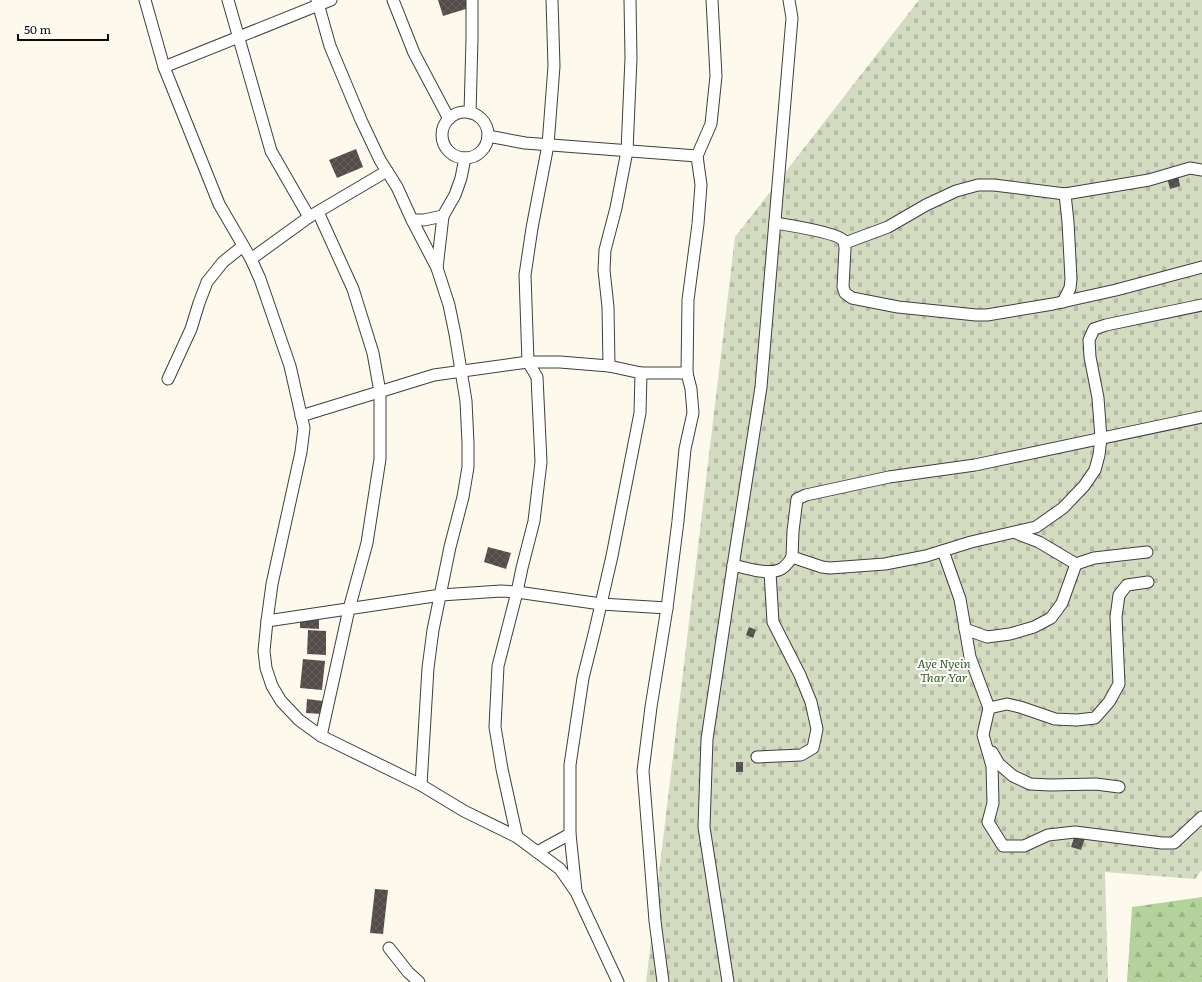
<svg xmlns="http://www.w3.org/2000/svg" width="1202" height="982" viewBox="0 0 1202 982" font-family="Literata,serif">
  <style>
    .forest { fill: url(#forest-firs) }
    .cemetery { fill: url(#cemetery-stones) }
    .building { fill: url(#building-cross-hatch) }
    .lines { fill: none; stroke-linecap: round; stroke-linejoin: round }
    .minor-casing { stroke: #3f3f3f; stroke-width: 13 }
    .minor { stroke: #fff; stroke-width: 11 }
    .labels { text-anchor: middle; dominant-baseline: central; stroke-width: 4; stroke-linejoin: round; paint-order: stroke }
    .park-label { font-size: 12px; font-style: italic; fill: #2f5b24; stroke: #fff }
  </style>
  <defs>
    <pattern id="forest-firs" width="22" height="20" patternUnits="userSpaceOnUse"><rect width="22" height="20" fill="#b4d29c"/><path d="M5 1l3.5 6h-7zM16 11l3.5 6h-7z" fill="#9ab385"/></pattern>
    <pattern id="cemetery-stones" width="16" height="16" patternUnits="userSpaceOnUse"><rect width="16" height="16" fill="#d3dcc1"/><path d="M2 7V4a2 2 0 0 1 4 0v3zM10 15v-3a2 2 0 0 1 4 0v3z" fill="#b4bca5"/></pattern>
    <pattern id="building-cross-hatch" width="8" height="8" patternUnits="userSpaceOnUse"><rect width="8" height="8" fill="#534d4a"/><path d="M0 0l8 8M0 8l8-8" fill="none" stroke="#676260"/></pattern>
  </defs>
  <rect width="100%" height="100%" fill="#fdfaed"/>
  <!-- forest -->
  <polygon class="forest" points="1202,897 1202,982 1127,982 1132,907"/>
  <!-- cemetery -->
  <polygon class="cemetery" points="919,0 1202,0 1202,870 1195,879 1105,872 1108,982 646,982 735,237"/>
  <!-- building -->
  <g class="building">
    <polygon points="438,0 467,0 469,8 443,16"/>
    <polygon points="356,149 363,167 337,178 329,160"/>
    <polygon points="1178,175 1180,186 1170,189 1167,178"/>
    <polygon points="488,547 511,553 506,569 484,562"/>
    <polygon points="300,618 319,619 319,629 300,628"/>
    <polygon points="749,627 756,630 753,638 746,635"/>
    <polygon points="308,630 326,631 326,655 307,654"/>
    <polygon points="303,659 325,661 322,690 300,688"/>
    <polygon points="307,699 323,701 322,714 306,713"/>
    <rect x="736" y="762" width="7" height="10"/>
    <polygon points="1075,835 1085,838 1081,850 1071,847"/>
    <polygon points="375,889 388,890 383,934 370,933"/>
  </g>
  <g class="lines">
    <defs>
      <g id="minor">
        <polyline points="145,0 164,67 219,204 251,259 260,279 290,366 304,428 301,452 272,584 267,621 264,651 266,668 272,686 281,701 299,720 321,736 421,785 464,811 517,837 560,869 576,892 618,982"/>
        <polyline points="228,0 271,151 309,217"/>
        <polyline points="317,0 330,46 361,120 380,160 397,187 412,220 437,268 449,305 455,334 466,401 468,443 468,467 463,497 450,547 433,630 428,668 421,785"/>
        <polyline points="393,0 414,53 449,119"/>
        <polyline points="164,67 331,0"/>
        <circle cx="465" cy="135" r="23"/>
        <polyline points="470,113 472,39 472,0"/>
        <polyline points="488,136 525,143 697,156"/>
        <polyline points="318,212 353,289 373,353 380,392 380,459 367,543 349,609 321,736"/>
        <polyline points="412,220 424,220 443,216 455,195 461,178 465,158"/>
        <path d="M775 223C787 225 835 232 843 240 845 243 845 246 845 249L843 287 845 293 852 298 898 307 976 315H987L1053 304 1116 290 1202 267"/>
        <polyline points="845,243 888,227 926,205 956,191 978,185 994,185 1065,194 1149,180 1190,168 1202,170"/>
        <polyline points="251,259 309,217 387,171"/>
        <polyline points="437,268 443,216"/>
        <polyline points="1063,302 1070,288 1071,279 1068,222 1065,194"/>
        <polyline points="609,366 608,307 604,270 605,250 616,208 627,151 631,58 630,0"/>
        <polyline points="168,379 191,329 199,303 207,282 223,262 243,246"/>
        <polyline points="301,416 434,375 528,362 560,362 609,366 641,373 687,373"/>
        <polyline points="1016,533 1039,542 1076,564 1094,558 1147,552"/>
        <polyline points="943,551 960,599 970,657 989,708 983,735 992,766 993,803 988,822 1003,846 1024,846 1048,835 1075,832 1162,843 1174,843 1202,817"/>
        <polyline points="792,557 793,531 797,499 806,495 889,477 975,465 1202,417"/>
        <path d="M733 565C745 568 767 575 779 570 785 568 789 562 792 557L822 567 830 568 885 564 926 556 971 542 1036 527 1063 508 1084 486 1095 470 1099 455 1101 438 1098 398 1090 357 1089 340 1094 329 1106 325 1202 305"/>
        <polyline points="267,621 441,595 501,591 517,592 601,604 667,608"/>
        <polyline points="965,629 987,637 1010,634 1034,627 1051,618 1062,603 1076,564"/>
        <polyline points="989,708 1007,704 1020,707 1055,719 1077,720 1095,718 1109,702 1119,684 1116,617 1119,595 1127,585 1148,582"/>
        <polyline points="992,752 999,764 1013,776 1030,784 1050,785 1096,784 1119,787"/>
        <polyline points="757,757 801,755 813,748 817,729 811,702 800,675 773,622 770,572"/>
        <polyline points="517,837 502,769 495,727 498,666 517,592 522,568 534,521 541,462 537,377 528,362 525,275 532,228 548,145 554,66 552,0"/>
        <polyline points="537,852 570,834"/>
        <polyline points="576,891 570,834 570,765 583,678 595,630 612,556 640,413 641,373"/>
        <polyline points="389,948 408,972 419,982"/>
        <polyline points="663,982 655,921 643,771 651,707 667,608 678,521 685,449 693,413 691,389 687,373 688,300 698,224 701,185 697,156 711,124 716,76 712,0"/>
        <polyline points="728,982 704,827 707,739 731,579 761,387 792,18 789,0"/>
      </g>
    </defs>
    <!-- minor casing -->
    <use href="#minor" class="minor-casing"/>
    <!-- minor -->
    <use href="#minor" class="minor"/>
  </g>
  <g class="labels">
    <!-- park labels -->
    <g class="park-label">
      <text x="944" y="663">Aye Nyein<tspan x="944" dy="14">Thar Yar</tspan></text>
    </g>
  </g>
  <!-- scale -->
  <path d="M18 34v6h90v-6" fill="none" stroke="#0c0c0c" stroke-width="2"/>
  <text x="24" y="34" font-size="12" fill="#0c0c0c" stroke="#ffffff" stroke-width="3" paint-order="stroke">50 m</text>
</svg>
